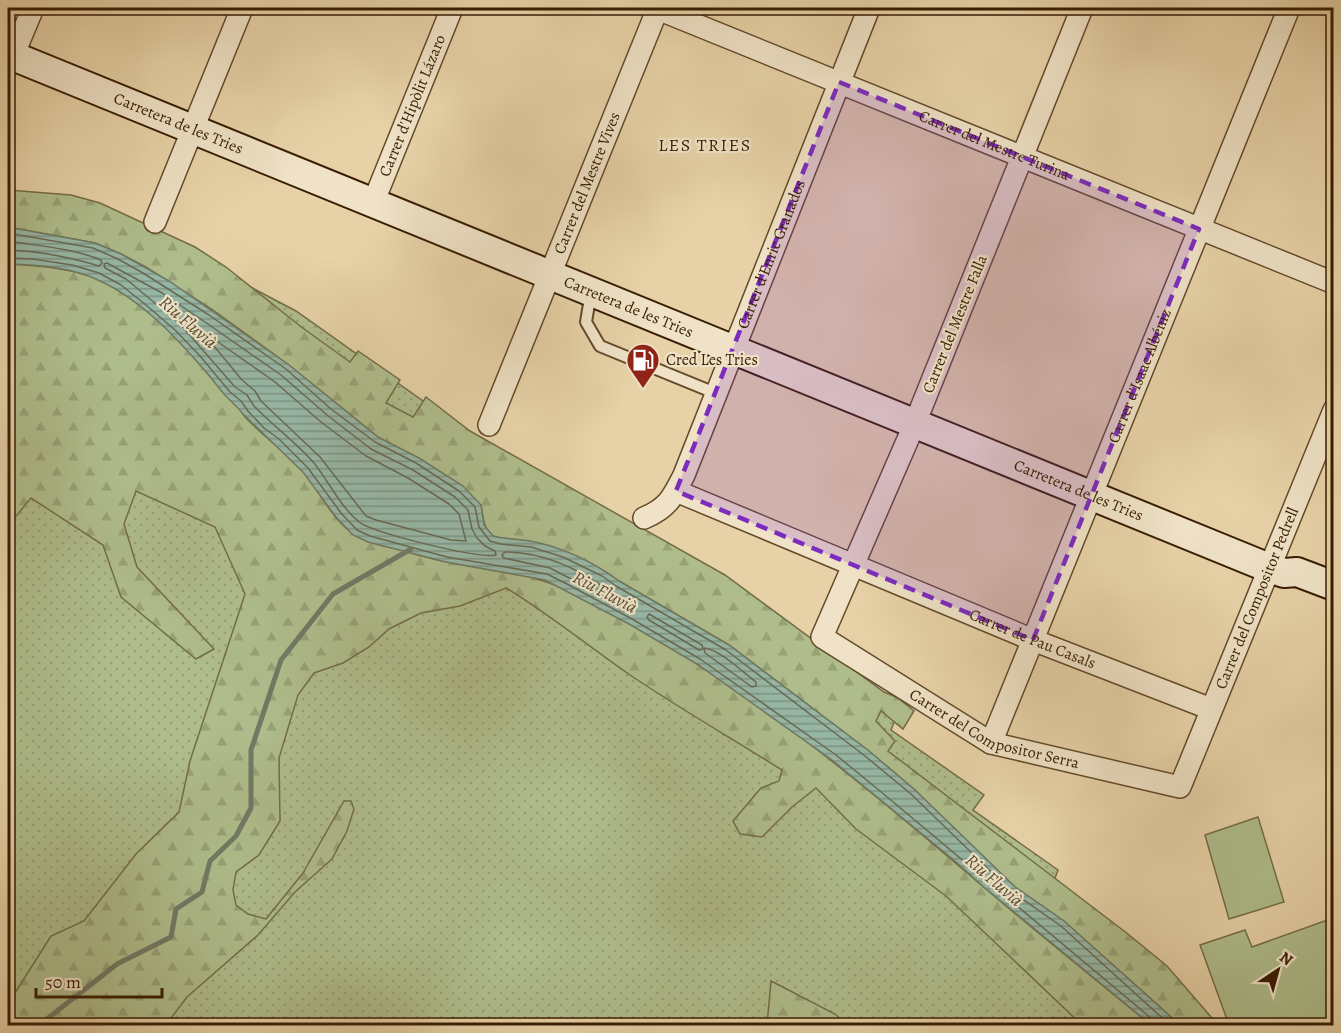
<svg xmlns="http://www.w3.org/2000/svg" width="1341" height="1033" viewBox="0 0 1341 1033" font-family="Alegreya,serif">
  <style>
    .grass { fill: url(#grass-dots); stroke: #746d47; stroke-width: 1.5 }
    .forest { fill: url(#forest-firs); stroke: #746d47; stroke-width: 1.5 }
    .pitch { fill: #afbd8c; stroke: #746d47; stroke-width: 1.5 }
    .water { fill: url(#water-rules); stroke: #717a65; stroke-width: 1.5 }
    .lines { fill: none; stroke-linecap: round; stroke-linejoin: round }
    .shore { stroke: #686a54; stroke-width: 1.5 }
    .stream { stroke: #717a65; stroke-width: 5 }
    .lane-casing { stroke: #644a2b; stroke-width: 14 }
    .street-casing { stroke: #644a2b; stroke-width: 24 }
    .secondary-casing { stroke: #381d02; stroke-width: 32 }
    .lane { stroke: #efe2c6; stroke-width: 10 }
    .street { stroke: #efe2c6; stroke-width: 21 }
    .secondary { stroke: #efe2c6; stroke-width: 28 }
    .marked { fill: #7b2cbf; fill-opacity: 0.2; stroke: #7b2cbf; stroke-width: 4.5; stroke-dasharray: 12 8; stroke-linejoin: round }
    .labels { text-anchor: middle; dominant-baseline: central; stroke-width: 4.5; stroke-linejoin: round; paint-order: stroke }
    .street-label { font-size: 16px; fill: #381d02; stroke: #efe2c6 }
    .poi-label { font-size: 16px; fill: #381d02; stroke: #efe2c6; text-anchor: start }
    .neighbourhood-label { font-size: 18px; letter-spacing: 1.5px; fill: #381d02; stroke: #efe2c6 }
    .water-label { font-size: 18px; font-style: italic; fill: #544c34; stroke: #efe2c6 }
  </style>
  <defs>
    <pattern id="grass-dots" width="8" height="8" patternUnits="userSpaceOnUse" patternTransform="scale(1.5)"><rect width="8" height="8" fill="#afbd8c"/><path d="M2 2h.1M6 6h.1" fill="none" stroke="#97a277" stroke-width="1.8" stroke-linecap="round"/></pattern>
    <pattern id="forest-firs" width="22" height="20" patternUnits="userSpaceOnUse" patternTransform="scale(1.5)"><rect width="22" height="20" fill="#afbd8c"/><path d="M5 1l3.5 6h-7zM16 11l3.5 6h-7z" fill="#97a277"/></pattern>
    <pattern id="water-rules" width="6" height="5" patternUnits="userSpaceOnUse" patternTransform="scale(1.5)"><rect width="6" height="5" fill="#97b8a7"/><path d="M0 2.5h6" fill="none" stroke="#7c9586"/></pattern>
  </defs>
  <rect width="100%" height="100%" fill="#e7d2a7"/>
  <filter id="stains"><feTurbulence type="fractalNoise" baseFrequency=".00333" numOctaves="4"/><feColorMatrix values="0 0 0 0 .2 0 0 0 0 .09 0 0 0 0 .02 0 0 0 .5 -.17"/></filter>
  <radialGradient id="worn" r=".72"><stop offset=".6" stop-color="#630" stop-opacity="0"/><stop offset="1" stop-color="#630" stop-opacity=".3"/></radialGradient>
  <!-- grass -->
  <polygon class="grass" points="8,212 207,264 296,311 694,593 897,715 891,730 984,795 973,810 1058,870 1040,919 1163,1025 8,1025"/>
  <!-- forest -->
  <g class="forest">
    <path d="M8 190 71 195 100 203 195 247 226 267 300 326 350 362 358 351 400 380 386 403 413 417 426 397 470 431 725 575 884 692 898 698 914 711 903 729 881 711 876 721 895 741 888 751 1128 934 1167 966 1218 1025H1180L1064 921 1015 887 915 790 869 751 729 645 619 581C588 558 561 550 524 541 514 538 501 541 492 535 483 528 483 515 481 505L378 437 289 365 213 310 146 267 121 254 95 243 8 227Z"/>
    <path d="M8 264C37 265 70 268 98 279 147 301 190 352 223 392 227 398 234 401 238 407 241 410 243 415 246 418 264 437 286 452 303 471 320 491 333 523 357 536 369 543 383 546 397 549 415 554 433 560 452 563 491 570 532 573 568 591 612 614 656 637 697 664 800 731 894 810 987 890 1041 936 1096 980 1151 1025H1082L946 896 856 829 816 788 792 807 762 837 740 834 733 821 761 788 779 781 782 770C731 738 679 708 630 675 588 646 549 614 506 588L460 606 421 613 389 629 369 647 343 663 314 673 298 695 279 758 280 821 259 855 236 872 233 890 236 905 248 914 266 919 303 873 344 801H351L354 809 347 831 332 859 295 892 258 935 187 997 166 1025H8V996L15 993 51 936 84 921 136 854 179 812 190 761 245 594 215 527 136 491 124 524 137 567 214 649 196 659 121 597 103 545 31 498 8 526Z"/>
    <polygon points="771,981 835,1014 847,1025 767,1025"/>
  </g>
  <!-- pitch -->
  <g class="pitch">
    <polygon points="1258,817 1284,902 1229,919 1205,835"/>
    <polygon points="1333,918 1333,1018 1313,1025 1274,1025 1272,1021 1257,1025 1229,1025 1200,945 1245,930 1252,947"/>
  </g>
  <!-- water -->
  <path class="water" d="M8 227 95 243 121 254 169 281 289 365 378 437 419 458 463 486 481 505 484 525 493 536C505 539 518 539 530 541 562 547 593 562 619 581L729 645 869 751 915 790 1015 887 1064 921 1180 1025H1151L985 888 955 861 832 760 697 664 629 624 545 580 446 562 368 542 353 535 336 517 303 472 243 414C237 406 231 402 224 394 218 387 213 380 207 373 177 338 141 299 98 280 71 267 37 265 8 264Z"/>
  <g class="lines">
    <!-- shore -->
    <g class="shore">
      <polyline points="8,233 93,248 118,259 143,273 209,315 286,369 331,409 375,442 416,463 459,491 475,507 479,527 490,541 501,544 531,547 563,557 602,576 616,586 726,650 865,756 911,794 1011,891 1061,926 1171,1026"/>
      <path d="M8 241C38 246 72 248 101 260L102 263 99 266C69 257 39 251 8 250"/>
      <polyline points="8,258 33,259 72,265 99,273 121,285 146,305 175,330 200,356 230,392 241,401 248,411 264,428 279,439 308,468 341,513 357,530 370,536 447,557 547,574 567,584 632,619 700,659 836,755 880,791 1151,1018 1154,1026"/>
      <path d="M107 263 162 293 205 322 281 375 327 415 371 449 413 470 455 497 468 510 472 529 477 538 485 546 495 551 496 555C479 559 373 533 359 522 340 506 329 482 314 463 296 442 273 426 254 406L247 395 235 387 180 324 126 279 105 268 104 264Z"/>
      <polygon points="214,342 218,342 275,382 321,422 366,456 408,478 449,504 459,514 466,541 451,540 376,520 366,516 320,457 261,401 255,391 242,380 214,346"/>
      <path d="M505 552C543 552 581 570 612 593V596L608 598 550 568 504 558 502 555Z"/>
      <polygon points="649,614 702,645 703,649 699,650 649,620 647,617"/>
      <path d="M704 648C719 649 743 672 756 682V686L752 687 705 653Z"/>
    </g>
    <!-- stream -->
    <polyline class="stream" points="38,1026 117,964 171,937 176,909 202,892 210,861 236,836 251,808 251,750 281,660 333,594 411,549"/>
    <defs>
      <polyline id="lane" points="591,292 586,322 600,346 715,393"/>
      <g id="street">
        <path id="s1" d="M655 8 1334 283"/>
        <path id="s2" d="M1082 8 915 423 822 637 991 743 1180 787 1334 410"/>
        <polyline points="13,56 33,8"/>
        <path id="s3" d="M373 203 452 8"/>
        <polyline points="155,222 242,8"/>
        <path id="s4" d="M489 425 658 8"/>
        <path id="s5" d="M676 491 1033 640 1211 709"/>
        <path id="s6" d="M644 518C668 508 673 497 684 475L869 8"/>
        <path id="s7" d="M991 743 1289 8"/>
      </g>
      <g id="secondary">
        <path id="s8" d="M8 54 1269 568 1284 573 1297 572 1334 586"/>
      </g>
    </defs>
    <!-- lane casing -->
    <use href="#lane" class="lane-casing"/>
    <!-- street casing -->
    <use href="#street" class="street-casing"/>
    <!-- secondary casing -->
    <use href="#secondary" class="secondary-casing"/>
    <!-- lane -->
    <use href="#lane" class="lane"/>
    <!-- street -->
    <use href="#street" class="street"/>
    <!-- secondary -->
    <use href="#secondary" class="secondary"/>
  </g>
  <!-- marked area -->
  <path class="marked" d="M839 82 1199 229 1033 640 676 491Z"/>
  <!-- icons -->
  <defs>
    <symbol id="fuel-pin" viewBox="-11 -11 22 30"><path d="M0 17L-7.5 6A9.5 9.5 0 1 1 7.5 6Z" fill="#8f2418" stroke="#efe2c6"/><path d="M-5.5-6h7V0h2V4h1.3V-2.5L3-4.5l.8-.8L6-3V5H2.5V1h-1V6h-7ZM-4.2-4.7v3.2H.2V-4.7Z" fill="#fff"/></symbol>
  </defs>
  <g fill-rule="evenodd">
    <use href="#fuel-pin" x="624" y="341" width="38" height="52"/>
  </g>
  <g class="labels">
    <!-- street labels -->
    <g class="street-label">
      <text stroke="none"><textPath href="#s3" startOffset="105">Carrer d'Hipòlit Lázaro</textPath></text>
      <text stroke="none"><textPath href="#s8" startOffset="184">Carretera de les Tries</textPath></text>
      <text stroke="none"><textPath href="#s1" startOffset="366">Carrer del Mestre Turina</textPath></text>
      <text stroke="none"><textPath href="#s4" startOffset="261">Carrer del Mestre Vives</textPath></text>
      <text stroke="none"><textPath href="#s6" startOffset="298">Carrer d'Enric Granados</textPath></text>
      <text stroke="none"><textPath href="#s8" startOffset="670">Carretera de les Tries</textPath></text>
      <text transform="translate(955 324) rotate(-68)">Carrer del Mestre Falla</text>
      <text stroke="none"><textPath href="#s7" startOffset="396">Carrer d'Isaac Albéniz</textPath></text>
      <text stroke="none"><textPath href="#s8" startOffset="1156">Carretera de les Tries</textPath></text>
      <text stroke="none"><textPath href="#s2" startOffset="1278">Carrer del Compositor Pedrell</textPath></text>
      <text stroke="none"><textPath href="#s5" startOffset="386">Carrer de Pau Casals</textPath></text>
      <text stroke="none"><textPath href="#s2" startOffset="878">Carrer del Compositor Serra</textPath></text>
    </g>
    <!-- poi labels -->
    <g class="poi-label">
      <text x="666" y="360">Cred Les Tries</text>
    </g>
    <!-- neighbourhood labels -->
    <g class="neighbourhood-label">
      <text x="705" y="145">LES TRIES</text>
    </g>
    <!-- water labels -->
    <g class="water-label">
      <text transform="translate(188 322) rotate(41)">Riu Fluvià</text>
      <text transform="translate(605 592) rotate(28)">Riu Fluvià</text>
      <text transform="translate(994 880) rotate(41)">Riu Fluvià</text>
    </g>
  </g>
  <!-- margin -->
  <rect width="1341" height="1033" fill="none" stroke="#e7d2a7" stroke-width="30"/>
  <rect x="9" y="9" width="1323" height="1015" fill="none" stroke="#381d02" stroke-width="3"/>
  <rect x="15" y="15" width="1311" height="1003" fill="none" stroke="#381d02" stroke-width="1.5"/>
  <!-- north arrow -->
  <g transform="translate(1278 970) rotate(36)" stroke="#efe2c6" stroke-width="4.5" paint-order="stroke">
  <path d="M0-4.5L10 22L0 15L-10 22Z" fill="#381d02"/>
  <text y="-9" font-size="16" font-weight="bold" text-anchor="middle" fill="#381d02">N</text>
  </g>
  <!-- scale -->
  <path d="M36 988v9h126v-9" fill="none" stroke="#381d02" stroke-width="3"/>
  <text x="45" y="988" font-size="18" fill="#381d02" stroke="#efe2c6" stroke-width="4.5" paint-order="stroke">50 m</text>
  <rect width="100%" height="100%" filter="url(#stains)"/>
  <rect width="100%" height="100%" fill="url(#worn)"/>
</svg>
